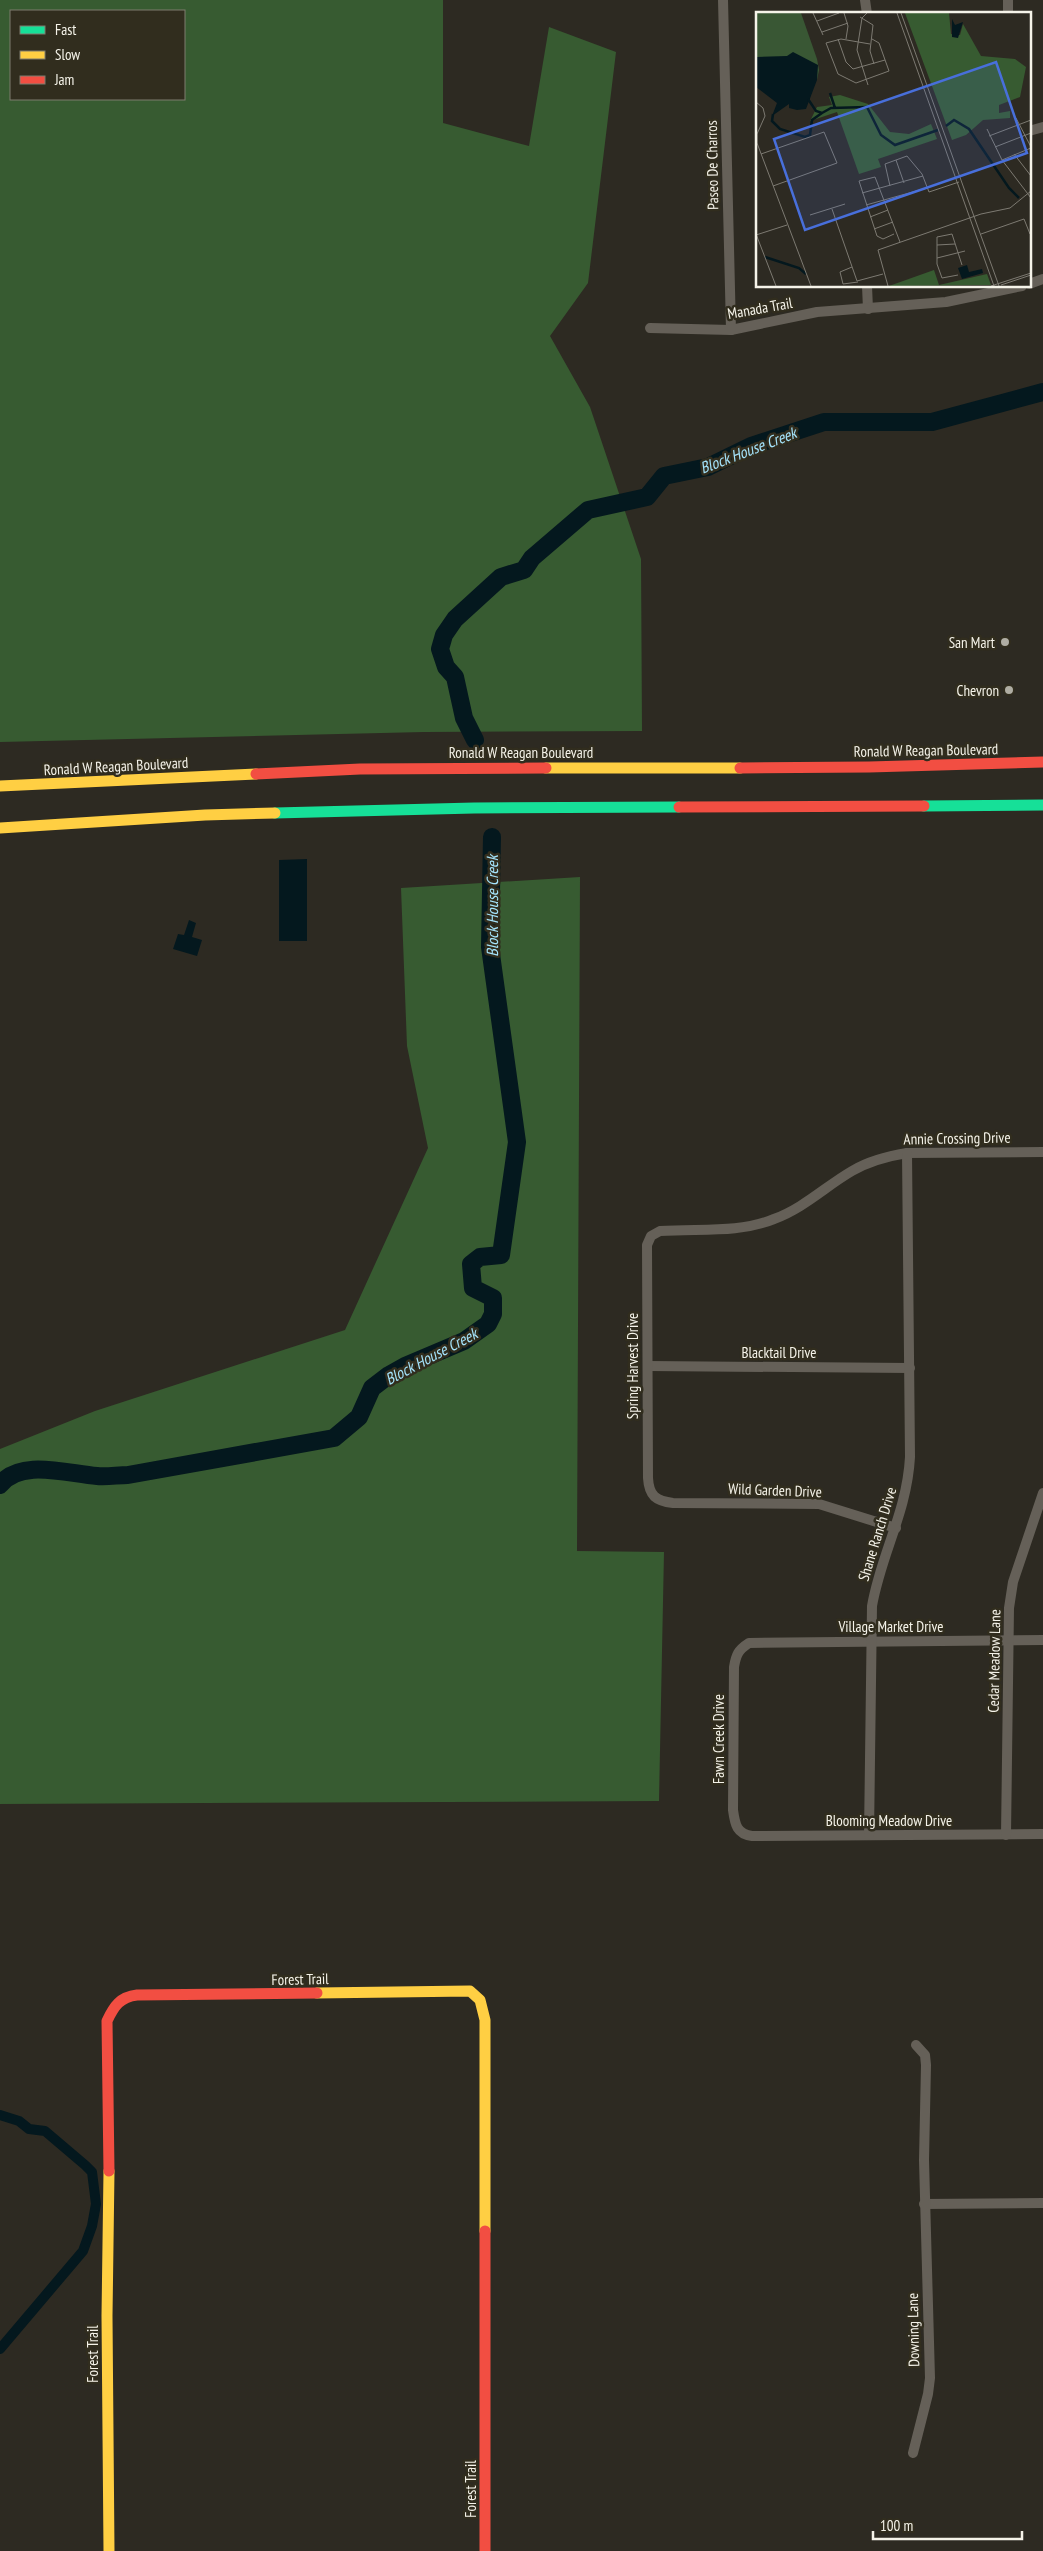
<svg xmlns="http://www.w3.org/2000/svg" width="1043" height="2551" viewBox="0 0 1043 2551" font-family="'PT Sans Narrow',sans-serif">
  <style>
    .forest { fill: #375b31; fill-rule: evenodd }
    .water { fill: #04181e }
    .lines { fill: none; stroke-linecap: round; stroke-linejoin: round }
    .canal { stroke: #04181e; stroke-width: 10 }
    .river { stroke: #04181e; stroke-width: 18 }
    .street { stroke: #656058; stroke-width: 10 }
    .fast { stroke: #16e098; stroke-width: 11 }
    .slow { stroke: #ffcf43; stroke-width: 11 }
    .jam { stroke: #f24e42; stroke-width: 11 }
    .poi-dot { fill: #afada3; stroke: #312d1e; stroke-width: 2 }
    .labels { text-anchor: middle; dominant-baseline: central; stroke-width: 5; stroke-linejoin: round; paint-order: stroke }
    .street-label { font-size: 15px; fill: #f5f3e9; stroke: #312d1e }
    .poi-label { font-size: 15px; fill: #f5f3e9; stroke: #312d1e; text-anchor: end }
    .water-label { font-size: 16px; font-style: italic; fill: #a5e4fc; stroke: #312d1e }
    .inset-river { fill: none; stroke: #04181e; stroke-width: 2.5 }
    .inset-road { fill: none; stroke: #7d7a72; stroke-width: 1 }
    .view { fill: #486fdb; fill-opacity: 0.15; stroke: #486fdb; stroke-width: 2.5 }
    .inset-edge { fill: none; stroke: #f5f3e9; stroke-width: 2.5 }
  </style>
  <rect width="100%" height="100%" fill="#2d2a22"/>
  <!-- forest -->
  <g class="forest">
    <path d="M0 0H443V123L529 146 549 27 616 52 588 283 550 336 590 407 641 559 642 731 424 732 0 742ZM11 11H184V99H11Z"/>
    <polygon points="580,877 577,1551 664,1552 659,1801 0,1804 0,1449 95,1411 345,1330 428,1148 407,1046 401,888"/>
  </g>
  <!-- water -->
  <g class="water">
    <polygon points="307,859 307,941 279,941 279,860"/>
    <polygon points="189,920 196,923 192,937 202,940 197,956 173,949 178,934 184,935"/>
  </g>
  <g class="lines">
    <!-- canal -->
    <polyline class="canal" points="0,2115 19,2121 29,2129 45,2131 85,2165 92,2172 96,2204 92,2226 83,2251 0,2349"/>
    <!-- river -->
    <g class="river">
      <polyline points="475,740 464,718 455,677 446,667 440,649 444,635 455,619 501,577 524,570 532,558 588,510 647,497 664,476 708,467 751,446 824,422 932,422 1043,392"/>
      <path d="M0 1485C20 1458 68 1474 97 1476 107 1477 118 1475 128 1475L334 1438 359 1417 372 1388 389 1375 405 1366 464 1341 488 1324 493 1314V1298L473 1288 471 1264 480 1257 501 1255 517 1142 490 947 492 837"/>
    </g>
    <!-- street -->
    <g class="street">
      <polyline points="723,0 731,330"/>
      <polyline points="865,0 867,14"/>
      <polyline points="1008,0 1008,14"/>
      <polyline points="1029,131 1043,127"/>
      <polyline points="1029,284 1043,279"/>
      <polyline points="867,286 868,309"/>
      <polyline points="650,328 731,330 817,312 946,302 1022,286"/>
      <polyline points="648,1366 910,1368"/>
      <path d="M896 1528 819 1504 673 1503C656 1501 649 1496 648 1478L647 1245 651 1236 660 1231C699 1228 737 1234 774 1219 804 1208 826 1186 852 1171 869 1161 888 1156 907 1153L1043 1152"/>
      <path d="M1043 1640 749 1643C738 1650 736 1655 734 1667L733 1810C735 1825 737 1834 752 1836L1043 1834"/>
      <path d="M869 1835 872 1606C881 1554 907 1512 910 1457L907 1153"/>
      <polyline points="1006,1835 1009,1608 1013,1582 1043,1493"/>
      <polyline points="924,2204 1043,2203"/>
      <polyline points="913,2453 928,2394 930,2378 924,2160 926,2065 925,2055 916,2045"/>
    </g>
    <!-- fast -->
    <g class="fast">
      <polyline points="924,806 1043,805"/>
      <polyline points="275,813 474,808 679,807"/>
    </g>
    <!-- slow -->
    <g class="slow">
      <polyline points="546,768 740,768"/>
      <polyline points="0,786 256,774"/>
      <polyline points="0,828 205,815 275,813"/>
      <polyline points="317,1993 470,1991 480,2000 485,2020 485,2231"/>
      <polyline points="109,2551 107,2316 109,2171"/>
    </g>
    <!-- jam -->
    <g class="jam">
      <polyline points="740,768 869,767 1043,762"/>
      <polyline points="256,774 360,769 546,768"/>
      <polyline points="679,807 924,806"/>
      <path d="M109 2171 107 2021C114 2006 120 1997 137 1995L317 1993"/>
      <polyline points="485,2231 485,2551"/>
    </g>
  </g>
  <!-- markers -->
  <g class="poi-dot">
    <circle cx="1005" cy="642" r="5"/>
    <circle cx="1009" cy="690" r="5"/>
  </g>
  <g class="labels">
    <!-- street labels -->
    <g class="street-label">
      <text transform="translate(712 165) rotate(-91)">Paseo De Charros</text>
      <text transform="translate(760 308) rotate(-10)">Manada Trail</text>
      <text transform="translate(926 750) rotate(-1)">Ronald W Reagan Boulevard</text>
      <text x="521" y="752">Ronald W Reagan Boulevard</text>
      <text transform="translate(116 766) rotate(-3)">Ronald W Reagan Boulevard</text>
      <text transform="translate(957 1138) rotate(-1)">Annie Crossing Drive</text>
      <text x="779" y="1352">Blacktail Drive</text>
      <text transform="translate(632 1366) rotate(-90)">Spring Harvest Drive</text>
      <text transform="translate(775 1490) rotate(2)">Wild Garden Drive</text>
      <text transform="translate(877 1534) rotate(-73)">Shane Ranch Drive</text>
      <text x="891" y="1626">Village Market Drive</text>
      <text transform="translate(994 1661) rotate(-89)">Cedar Meadow Lane</text>
      <text transform="translate(718 1739) rotate(-90)">Fawn Creek Drive</text>
      <text x="889" y="1820">Blooming Meadow Drive</text>
      <text transform="translate(300 1979) rotate(-1)">Forest Trail</text>
      <text transform="translate(913 2330) rotate(-91)">Downing Lane</text>
      <text transform="translate(92 2354) rotate(-90)">Forest Trail</text>
      <text transform="translate(470 2489) rotate(-90)">Forest Trail</text>
    </g>
    <!-- poi labels -->
    <g class="poi-label">
      <text x="995" y="642">San Mart</text>
      <text x="999" y="690">Chevron</text>
    </g>
    <!-- water labels -->
    <g class="water-label">
      <text transform="translate(748 450) rotate(-21)">Block House Creek</text>
      <text transform="translate(492 906) rotate(-90)">Block House Creek</text>
      <text transform="translate(431 1356) rotate(-28)">Block House Creek</text>
    </g>
  </g>
  <!-- overview -->
  <g transform="translate(756 12)">
    <rect width="275" height="275" fill="#2d2a22"/>
    <path d="M0 1H45L61 47 63 58 61 68 0 54Z" fill="#395734"/>
    <path d="M149 1H193L195 22 204 23 207 12 225 44 259 47 270 55 264 85 243 93V101L254 99V106L227 108 210 123 196 128ZM84 83 112 92 134 120 153 122 175 112 181 127 122 147 125 155 103 162 81 100 54 109 61 95 76 93 73 85ZM178 258 183 273 231 262 235 273 133 274Z" fill="#375b31"/>
    <path d="M196 7 199 13 207 10 202 26 196 25ZM37 40 62 53 61 68 50 97 41 98 33 96V92L16 104 21 91 0 75V45L31 44ZM211 253 213 260 226 257 227 261 206 267 202 256Z" fill="#04181e"/>
    <path class="inset-river" d="M74 81 79 96M52 87 60 99 66 101 75 96 111 95 125 123 139 133 182 118M17 102 16 109 24 117 49 125 54 123 56 108 66 101M190 114 198 108 213 117 253 176 263 186M9 245 43 256 50 262"/>
    <path class="inset-road" d="M57 1 67 23M88 1 92 14 90 27M111 1 106 6 101 38 112 73M141 1 238 274M145 1 243 274M104 5 117 13 114 39 118 52M61 9 83 1M66 20 92 11M82 27 90 50 97 57 129 48M114 32 85 27 70 31 82 62 100 71 133 59 123 31 116 27M0 90 7 96 9 104 1 122V131L55 274M260 106 275 135M231 117 246 148 275 186M233 124 275 108M239 135 275 121M5 142 68 120 81 151 17 174M258 142 275 164M140 148 148 171M246 148 275 136M134 174 129 152 151 144 166 162 173 180 203 170M106 181 167 164M110 193 171 176M76 197 101 269 127 262M54 203 89 192M114 205 132 198M118 217 137 210M0 222 20 274M138 222 127 227 121 224 103 169 119 165 144 230M225 222 268 207 274 222M0 223 31 213M181 233 199 232M181 246 209 239M96 255 84 260 87 272 102 270M202 263 186 266 181 252V225L196 222 206 253M245 273 275 263M132 274 122 238 225 202 254 196 275 179M235 274 275 261"/>
    <path class="view" d="M240 50 271 141 49 218 18 127Z"/>
    <rect width="275" height="275" class="inset-edge"/>
  </g>
  <!-- legend -->
  <rect x="10" y="10" width="175" height="90" fill="#312d1e" stroke="#7f7c6f"/>
  <rect x="20" y="26" width="25" height="8" fill="#16e098" stroke="#7f7c6f"/>
  <text x="55" y="35" font-size="15" fill="#f5f3e9">Fast</text>
  <rect x="20" y="51" width="25" height="8" fill="#ffcf43" stroke="#7f7c6f"/>
  <text x="55" y="60" font-size="15" fill="#f5f3e9">Slow</text>
  <rect x="20" y="76" width="25" height="8" fill="#f24e42" stroke="#7f7c6f"/>
  <text x="55" y="85" font-size="15" fill="#f5f3e9">Jam</text>
  <!-- scale -->
  <path d="M873 2531v8h149v-8" fill="none" stroke="#f5f3e9" stroke-width="2.5"/>
  <text x="880" y="2531" font-size="15" fill="#f5f3e9" stroke="#312d1e" stroke-width="4" paint-order="stroke">100 m</text>
</svg>
